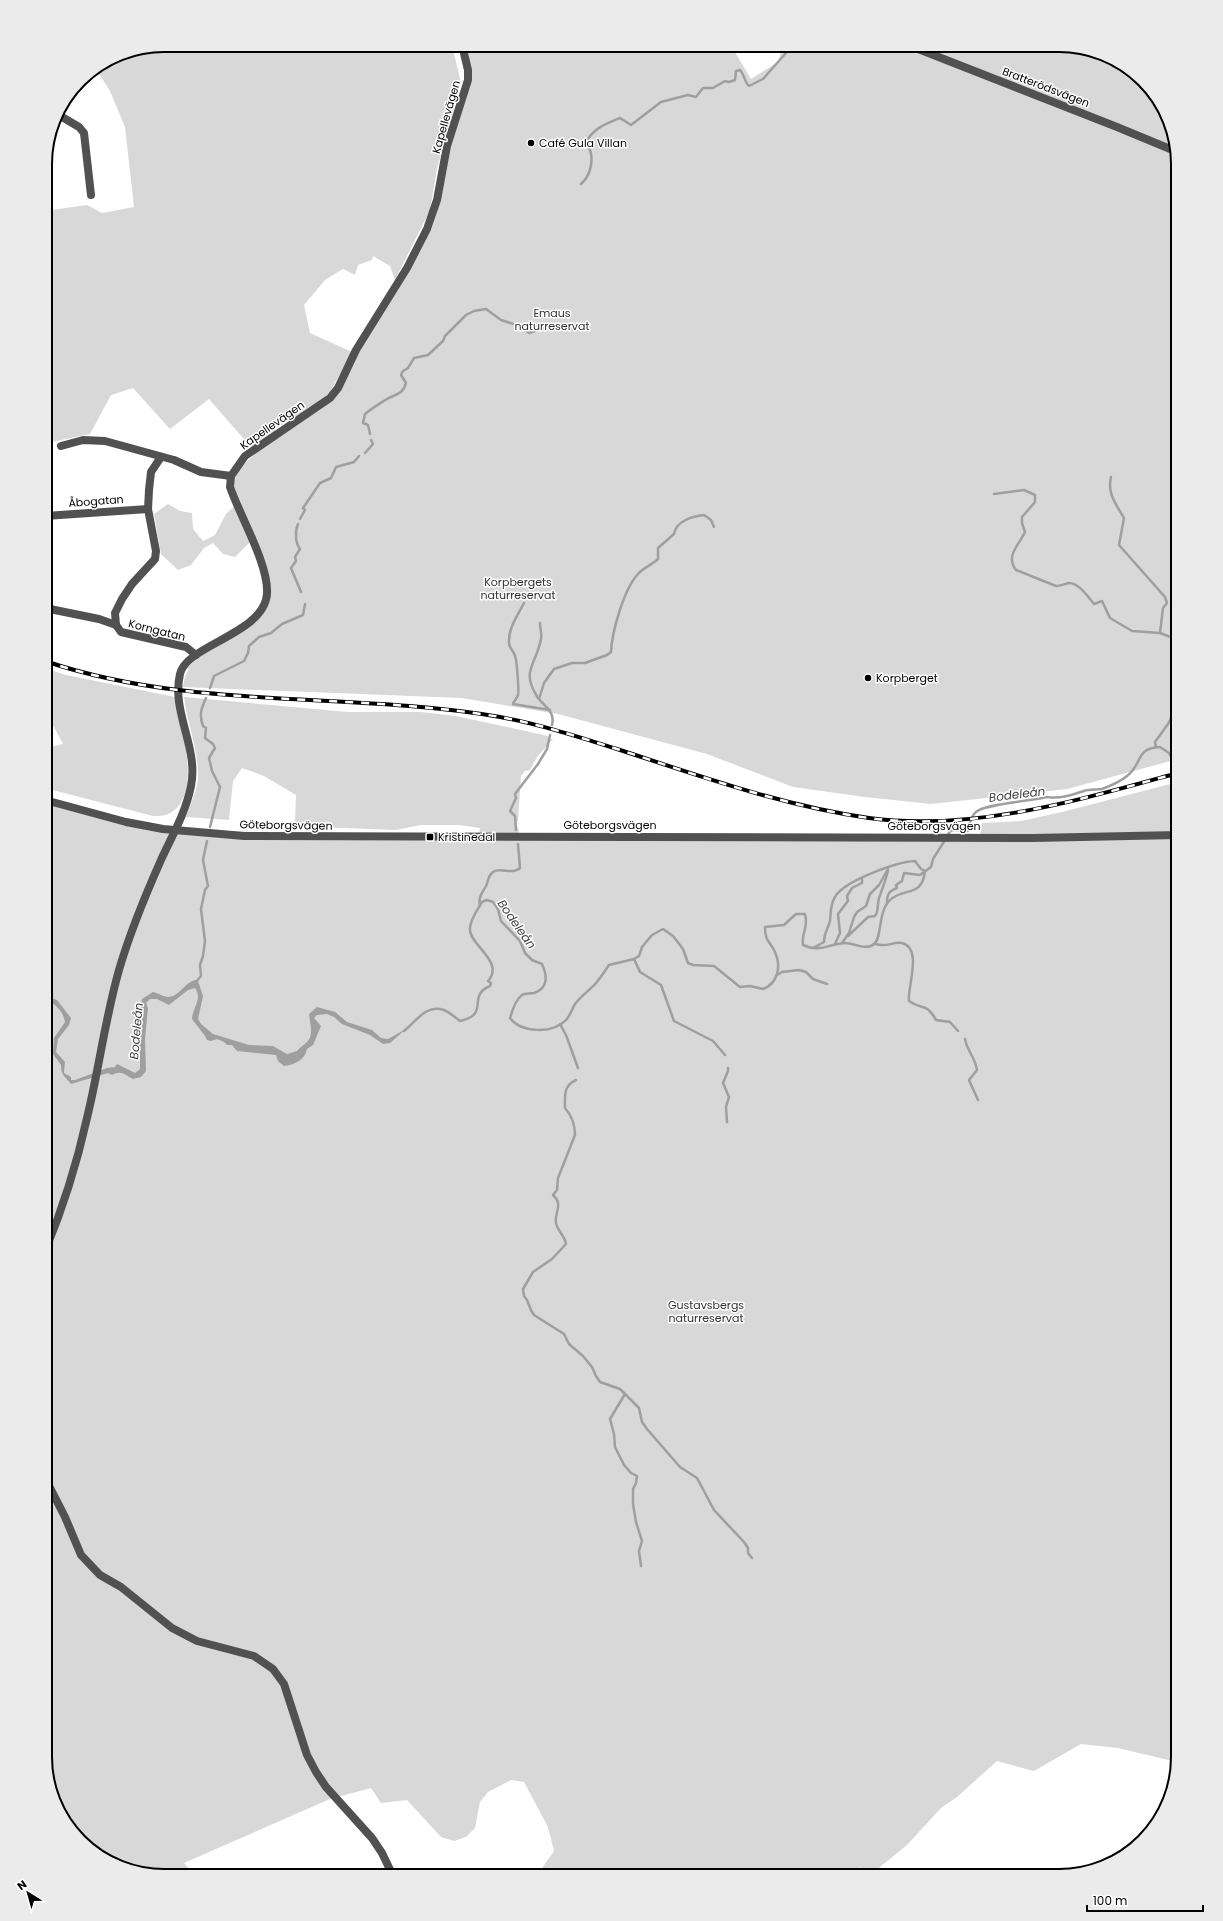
<svg xmlns="http://www.w3.org/2000/svg" width="1223" height="1921" viewBox="0 0 1223 1921" font-family="Poppins,sans-serif">
  <style>
    .green { fill: #d8d8d8 }
    .water { fill: #9f9f9f }
    .lines { fill: none; stroke-linecap: round; stroke-linejoin: round }
    .stream { stroke: #9f9f9f; stroke-width: 2.5 }
    .minor { stroke: #515151; stroke-width: 8 }
    .rail-casing { stroke: #000; stroke-width: 4 }
    .rail { stroke: #fff; stroke-width: 2.5; stroke-dasharray: 8; stroke-linecap: butt }
    .poi-dot { fill: #000; stroke: #fff; stroke-width: 1.5 }
    .labels { text-anchor: middle; dominant-baseline: central; stroke-width: 3; stroke-linejoin: round; paint-order: stroke }
    .street-label { font-size: 11px; fill: #000; stroke: #fff }
    .poi-label { font-size: 11px; fill: #000; stroke: #fff; text-anchor: start }
    .park-label { font-size: 11px; fill: #2f2f2f; stroke: #fff }
    .water-label { font-size: 12px; font-style: italic; fill: #404040; stroke: #fff }
    .rim { fill: none; stroke: #000; stroke-width: 2 }
  </style>
  <rect width="100%" height="100%" fill="#fff"/>
  <!-- green -->
  <g class="green">
    <path d="M164 45H452L461 83 437 169 430 210 395 280 390 266 373 256 372 260 358 265 355 275 343 269 325 280 304 305 310 333 352 352 330 392 316 405 275 429 274 439 322 408 418 255 433 225 439 205 450 142 459 117 467 57 469 56 466 45H729L732 47 751 79 778 62 783 45H885L892 48 893 45H1067L1125 65 1166 111 1178 164V759L1067 789 931 804 865 797 793 787 707 754 558 714 462 698 183 687 185 676 189 669 187 668 198 658 257 620C263 614 268 609 270 600 272 585 257 555 251 541L235 557 223 554 213 543 204 548 191 565 178 570 161 554 154 514 168 504 180 511 192 513 193 529 203 541 215 535 226 514 240 501 232 486 238 470 256 453 209 399 170 429 133 388 111 395 90 434 52 442 45 440V211L87 205 102 213 134 207 125 127 110 91 96 69 119 54Z"/>
    <path d="M45 668 66 675 175 697C181 727 204 798 168 814 164 816 157 816 153 816L45 788V745L50 747 63 744 45 710Z"/>
    <path d="M184 697 348 712H421L456 716 548 736V738L553 739 537 757 530 770 525 771 521 776 518 821 516 822 521 839 979 840 982 823 1021 821 1062 812 1178 782 1177 1762 1118 1748 1081 1744 1034 1771 997 1761 957 1797 941 1808 907 1845 869 1876H866L860 1867 846 1876H530L540 1871 554 1851 548 1827 524 1782 511 1780 488 1792 480 1802 475 1828 466 1837 454 1841 441 1837 407 1800 381 1803 371 1788 330 1799 184 1863 195 1876H156L98 1856 57 1810 45 1757V801L158 829 478 839 480 828 459 825H421L396 830 316 827 313 823H295L296 795 264 776 242 768 233 781 229 820 186 817C190 805 197 791 198 778 199 750 187 724 184 697Z"/>
  </g>
  <!-- water -->
  <path class="water" d="M195 980 198 981 203 996 198 1019 201 1024 213 1034 249 1045 273 1046 287 1054 297 1051C300 1047 303 1046 307 1042 314 1035 310 1023 309 1014L317 1007 335 1012 347 1022 372 1030 381 1038 388 1039 406 1029 390 1043 383 1044 370 1035 342 1024 334 1017 327 1014 317 1015 314 1018 321 1026 313 1045 307 1049C305 1060 294 1065 284 1066L278 1061 276 1055 237 1051 232 1045H227L224 1042 217 1039 211 1041 207 1040 205 1036 192 1019C192 1008 203 999 195 988L188 990 169 1005 157 999H150L146 1003 148 1008 145 1039 146 1071 141 1077 133 1079C124 1074 121 1070 112 1075L108 1073 71 1084C65 1076 61 1076 61 1065L53 1054 54 1038 65 1022C63 1011 58 1008 50 1001L45 1004V996L57 1000 71 1018 69 1025 58 1039 56 1052 65 1062 64 1073 71 1077V1080H75L107 1068 115 1067 117 1064 135 1073 140 1069V1048L136 1035 141 1018 140 1014 142 999 153 992C158 993 164 997 168 997 179 997 184 983 195 980Z"/>
  <g class="lines">
    <!-- stream -->
    <g class="stream">
      <path d="M581 184C589 177 593 165 591 154 591 150 587 146 586 142 594 128 605 124 620 118L631 125 661 102 688 95 696 97 703 88H713L725 81 729 82 735 80 736 71 740 70C745 75 744 82 749 86L763 79 793 45"/>
      <path d="M370 434 368 425 363 423 365 414C372 408 379 404 387 399 395 394 403 395 406 383L401 375 403 371 408 368 414 358 428 355 443 341 445 336 466 315 474 311 486 309 501 320 520 326 529 333 551 325"/>
      <polyline points="365,453 373,444 371,440"/>
      <path d="M1111 477C1107 494 1116 504 1124 518L1119 545 1165 597 1167 603 1163 608 1160 633"/>
      <path d="M994 494 1024 490 1035 495V502L1022 517V523L1025 532C1019 545 1005 556 1016 570L1056 586C1061 586 1064 584 1069 583 1079 583 1088 597 1094 604L1102 601 1110 618 1132 631 1160 633 1178 640"/>
      <polyline points="300,519 305,510 303,508 320,483 331,478 336,467 354,462 359,456"/>
      <path d="M298 524C295 531 295 543 300 549L295 557 296 561 291 568 301 592"/>
      <path d="M524 603C518 615 508 628 509 643 509 648 514 651 515 656 517 659 519 693 518 695 517 698 514 701 513 704L550 710"/>
      <polyline points="210,688 214,676 244,661 248,653 249,646 259,637 271,633 282,624 303,615 305,604"/>
      <path d="M206 698C201 709 199 715 203 726L206 728 205 738 213 744 215 748 209 758 212 771 220 787 210 827"/>
      <path d="M538 698C520 670 536 666 541 639 542 634 540 628 540 623"/>
      <path d="M552 725C555 712 546 708 539 699L544 683 554 669 572 663H585L607 655 611 652C612 631 624 589 638 574 644 567 652 565 658 559V548L674 534C676 521 693 516 704 515L711 520 714 527"/>
      <polyline points="1156,747 1155,742 1168,724 1178,704"/>
      <polyline points="516,830 515,816 510,811 516,798 515,794 538,764 547,749 550,735"/>
      <path d="M947 836 951 830 968 831 971 829 969 826C970 822 972 815 976 812 984 804 1032 801 1047 797 1060 799 1072 795 1084 791 1090 789 1096 790 1102 789 1110 786 1121 781 1127 776 1143 764 1135 748 1160 747L1169 753 1175 763 1178 764"/>
      <path d="M887 903C887 894 889 891 897 888L896 885 902 881 904 873 920 875 931 867 933 859 945 840"/>
      <path d="M480 906C478 897 482 893 486 886 488 882 488 877 491 874 498 865 512 876 520 868L518 844"/>
      <path d="M848 936 868 917 875 916C879 911 877 904 879 898 883 887 885 882 888 871"/>
      <polyline points="842,943 849,933 854,917 857,912 866,906 870,894 879,885 888,869"/>
      <polyline points="835,944 840,933 838,914 848,901 847,896 852,888 862,883 862,879"/>
      <path d="M875 944C888 948 893 941 902 943 923 948 907 988 909 1001 922 1011 925 1001 936 1020L950 1022 958 1031"/>
      <path d="M813 948 824 942C824 933 828 929 830 921 831 913 830 905 835 897 844 881 896 862 915 861L921 869 925 871"/>
      <polyline points="634,959 640,972 661,985 674,1021 713,1041 725,1055"/>
      <polyline points="777,975 782,972 799,970 806,972 813,979 827,984"/>
      <polyline points="196,982 201,976 200,965 203,956 205,941 201,909 205,890 208,886 203,860 207,841"/>
      <polyline points="560,1024 566,1035 578,1068"/>
      <path d="M404 1031C416 1022 425 1004 444 1010 449 1012 456 1018 460 1021 491 1014 466 996 490 986L491 983 488 981C505 962 470 945 470 930 469 921 478 909 482 902L487 900 493 902 498 909 501 921 520 941 525 953 532 960 542 964C547 975 549 988 534 993 530 994 525 993 522 995 516 999 512 1011 510 1018 521 1033 553 1034 566 1020 570 1016 572 1009 575 1004 581 996 590 990 596 983 601 977 605 971 609 965L634 959 639 956 642 947 652 935 663 929 673 936 683 949 688 963 693 965 714 966 740 987 750 986 763 989C777 984 782 967 775 952 770 941 765 942 765 927L784 925 796 914H805C809 929 801 931 803 945 820 953 828 944 845 943 854 943 866 951 874 944 882 938 878 913 889 901 903 886 922 899 925 871"/>
      <path d="M965 1039C967 1051 975 1057 977 1070L969 1080 978 1100"/>
      <path d="M576 1080C563 1086 565 1096 565 1108 572 1116 575 1125 575 1135L558 1178 557 1190 553 1195C564 1205 554 1212 556 1223 557 1230 565 1236 566 1244L552 1259 533 1272 523 1289 524 1296 527 1300 531 1310 534 1315 564 1334 569 1344 583 1356 592 1367 596 1376 600 1382 620 1389 639 1408 642 1422 647 1429 680 1467 697 1478 714 1510 744 1542 748 1548V1553L752 1558"/>
      <polyline points="727,1122 726,1107 729,1097 723,1083 728,1071 728,1068"/>
      <polyline points="625,1394 610,1419 614,1434 615,1447 624,1465 631,1473 637,1476 636,1483 633,1489 633,1504 636,1522 642,1541 639,1551 641,1566"/>
    </g>
    <!-- minor -->
    <g class="minor">
      <polyline points="908,45 1117,127 1175,151"/>
      <polyline points="57,114 79,127 84,133 91,195"/>
      <polyline points="61,446 83,440 105,441 174,460 201,472 231,476"/>
      <polyline points="45,516 148,509"/>
      <polyline points="45,608 99,619 116,625 121,632 186,647 196,655"/>
      <polyline points="116,625 115,613 122,599 132,584 155,559 156,551 148,509 149,490 151,472 161,457"/>
      <polyline points="45,800 126,822 163,829 244,836 1033,838 1178,835"/>
      <path d="M45 1251C63 1208 77 1163 87 1118 99 1069 105 1019 119 970 130 932 145 896 161 860 172 836 186 812 191 786 199 748 171 712 180 674 186 645 264 634 267 594 269 565 240 516 230 487L231 476 245 456 330 398 338 388 356 350 407 268 427 229 437 200 447 146 468 80V70L462 45"/>
      <polyline points="45,1478 65,1517 81,1555 100,1575 121,1587 172,1628 197,1641 254,1656 273,1669 284,1684 307,1755 316,1772 326,1787 372,1838 382,1853 393,1876"/>
    </g>
    <defs>
      <path id="rail" d="M45 661C192 711 349 691 500 717 539 724 579 737 617 749 700 776 783 806 869 818 973 832 1079 800 1178 773"/>
    </defs>
    <!-- rail casing -->
    <use href="#rail" class="rail-casing"/>
    <!-- rail -->
    <use href="#rail" class="rail"/>
  </g>
  <!-- markers -->
  <g class="poi-dot">
    <circle cx="531" cy="143" r="4"/>
    <circle cx="868" cy="678" r="4"/>
    <rect x="426" y="833" width="8" height="8" rx="2"/>
  </g>
  <g class="labels">
    <!-- street labels -->
    <g class="street-label">
      <text transform="translate(1046 87) rotate(21)">Bratterödsvägen</text>
      <text transform="translate(446 117) rotate(-74)">Kapellevägen</text>
      <text transform="translate(272 425) rotate(-35)">Kapellevägen</text>
      <text transform="translate(96 501) rotate(-4)">Åbogatan</text>
      <text transform="translate(157 630) rotate(14)">Korngatan</text>
      <text transform="translate(286 825) rotate(1)">Göteborgsvägen</text>
      <text x="610" y="825">Göteborgsvägen</text>
      <text x="934" y="826">Göteborgsvägen</text>
    </g>
    <!-- poi labels -->
    <g class="poi-label">
      <text x="539" y="143">Café Gula Villan</text>
      <text x="876" y="678">Korpberget</text>
      <text x="438" y="837">Kristinedal</text>
    </g>
    <!-- park labels -->
    <g class="park-label">
      <text x="552" y="313">Emaus<tspan x="552" dy="13">naturreservat</tspan></text>
      <text x="518" y="582">Korpbergets<tspan x="518" dy="13">naturreservat</tspan></text>
      <text x="706" y="1305">Gustavsbergs<tspan x="706" dy="13">naturreservat</tspan></text>
    </g>
    <!-- water labels -->
    <g class="water-label">
      <text transform="translate(1017 794) rotate(-7)">Bodeleån</text>
      <text transform="translate(517 924) rotate(55)">Bodeleån</text>
      <text transform="translate(136 1031) rotate(-85)">Bodeleån</text>
    </g>
  </g>
  <!-- crop -->
  <path d="M0 0H1223V1921H0ZM164 52H1059A112 112 0 0 1 1171 164V1757A112 112 0 0 1 1059 1869H164A112 112 0 0 1 52 1757V164A112 112 0 0 1 164 52Z" fill="#ebebeb" fill-rule="evenodd"/>
  <path class="rim" d="M164 52H1059A112 112 0 0 1 1171 164V1757A112 112 0 0 1 1059 1869H164A112 112 0 0 1 52 1757V164A112 112 0 0 1 164 52Z"/>
  <!-- north arrow -->
  <g transform="translate(28 1893) rotate(323)" stroke="#ffffff" stroke-width="3" paint-order="stroke">
  <path d="M0-3L7 15L0 10L-7 15Z" fill="#000000"/>
  <text y="-6" font-size="11" font-weight="bold" text-anchor="middle" fill="#000000">N</text>
  </g>
  <!-- scale -->
  <path d="M1087 1905v6h116v-6" fill="none" stroke="#000000" stroke-width="2"/>
  <text x="1093" y="1905" font-size="12" fill="#000000" stroke="#ffffff" stroke-width="3" paint-order="stroke">100 m</text>
</svg>
